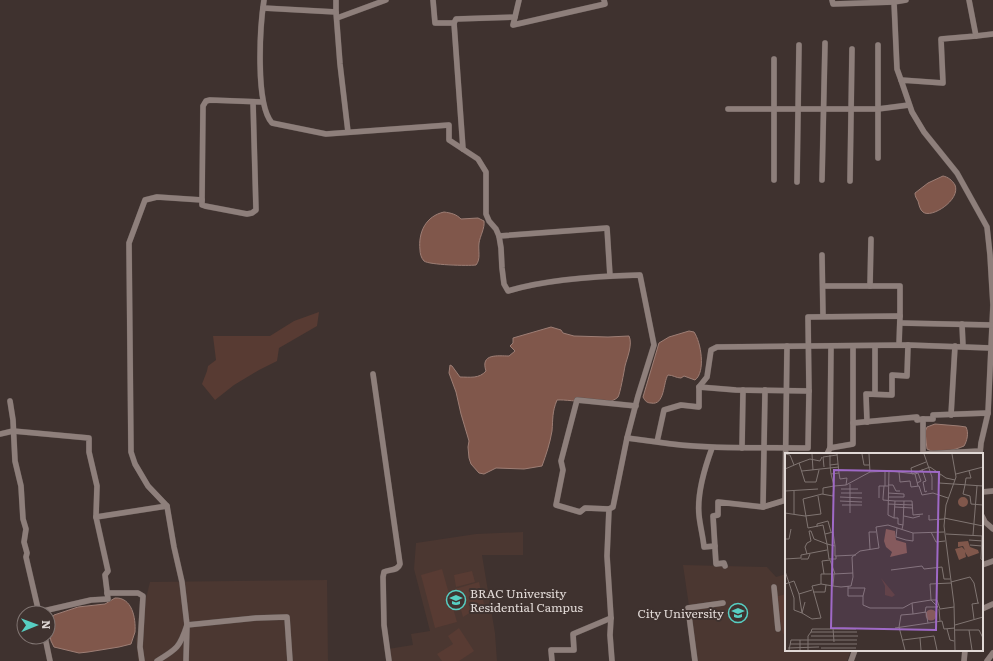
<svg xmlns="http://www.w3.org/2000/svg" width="993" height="661" viewBox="0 0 993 661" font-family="Literata,serif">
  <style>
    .built { fill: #4b3731 }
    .green { fill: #583b33 }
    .water { fill: #80574b; stroke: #9d7e75 }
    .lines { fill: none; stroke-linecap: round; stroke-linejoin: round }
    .minor-casing { stroke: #5a4f4c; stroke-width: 6 }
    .minor { stroke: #8e7f7b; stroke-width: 5.5 }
    .labels { text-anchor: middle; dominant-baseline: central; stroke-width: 4; stroke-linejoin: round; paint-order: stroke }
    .poi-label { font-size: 12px; fill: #e1d9d6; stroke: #3f322f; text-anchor: start }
    .inset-road { fill: none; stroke: #807572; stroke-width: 1 }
    .view { fill: #9f69c7; fill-opacity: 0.15; stroke: #9f69c7; stroke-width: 2 }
    .inset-edge { fill: none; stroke: #e1d9d6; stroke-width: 2 }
  </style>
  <rect width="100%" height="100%" fill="#3f322f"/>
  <!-- built -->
  <g class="built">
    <polygon points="523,532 523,555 482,555 495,633 497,661 391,661 388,649 413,645 411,634 430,631 414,569 416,543 476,534"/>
    <polygon points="683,565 767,567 776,577 786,574 786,650 851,650 847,661 697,661"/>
    <polygon points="327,580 328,661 138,661 136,639 150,582"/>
  </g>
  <!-- green -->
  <g class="green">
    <polygon points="319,312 317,326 279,348 277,361 259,370 234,385 215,400 202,384 207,371 208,366 216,360 213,336 270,336 294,321"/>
    <polygon points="442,569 457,622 435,628 421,575"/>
    <polygon points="472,571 475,582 456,587 454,575"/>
    <polygon points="479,582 484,604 463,617 455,589"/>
    <polygon points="786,594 786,633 783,634 775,597"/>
    <polygon points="459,628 474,651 459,661 442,661 437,654 453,644 448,636"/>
  </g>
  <!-- water -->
  <g class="water">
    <path d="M943 176C948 177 952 180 955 185 961 200 931 219 923 212 920 210 919 205 918 201 916 198 915 196 915 193L928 183Z"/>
    <path d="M444 212C451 213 456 214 461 219L478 218 484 221C485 228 480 236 479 243 478 251 481 259 476 265 468 266 429 265 424 261 421 258 420 253 420 250 418 232 426 216 444 212Z"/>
    <path d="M551 327 561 330 563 333 574 336 608 337 629 336C633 344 627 358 625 366 624 372 620 394 618 397 608 408 572 399 557 400 552 412 553 419 552 431 550 443 546 455 542 466L524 469 496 468 484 474 479 473 471 464 469 458 468 447 469 441 461 414 456 392 449 373 450 365 452 366 460 377C470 377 479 379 486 371 480 353 498 356 509 356L515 351 510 346 513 343V338Z"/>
    <path d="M689 331 694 332C701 342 706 372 695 380L684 376 681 378C676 378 673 375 668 375 663 382 665 406 651 403 647 403 645 401 643 397L659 343 669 337Z"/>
    <path d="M935 424 959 426 966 427C969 433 967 441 964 446 955 450 936 455 927 449L925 432 927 427Z"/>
    <path d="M115 598C132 597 136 618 135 632 134 636 132 640 131 644L119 647 88 652 79 653 54 647 51 641 49 631V622L54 615 78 607 105 604Z"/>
  </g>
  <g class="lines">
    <defs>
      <g id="minor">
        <path d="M264 0C260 26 255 104 272 123L326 134 449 125V140L478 159 486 172V214L489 221 496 229 499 236 501 248 502 268 504 284 508 291C547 279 599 276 640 275L654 345 638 396 627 438 613 507 609 509 607 556 611 618 610 635 612 661"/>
        <polyline points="433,0 435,23 454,23"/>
        <polyline points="832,0 833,4 894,2 894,0"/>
        <polyline points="969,0 976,36 941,39 943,83 901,80 912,112 924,132 957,173 987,227 990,255 993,305 991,348"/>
        <polyline points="263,8 336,12 336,0"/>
        <polyline points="336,12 340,64 348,132"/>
        <polyline points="515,17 513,25 605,4 604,0"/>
        <polyline points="337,18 386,0"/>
        <polyline points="976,36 993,34"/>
        <polyline points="878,45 878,158"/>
        <polyline points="901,80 897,69 894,2 906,0"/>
        <polyline points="728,109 878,109 909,105"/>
        <polyline points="463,149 454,23 456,19 515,17 519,0"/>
        <polyline points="774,180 774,59"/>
        <polyline points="822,180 825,43"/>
        <polyline points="850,181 852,49"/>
        <polyline points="797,182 799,45"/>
        <polyline points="202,200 202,205 205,206 247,214 252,213 256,210 253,102"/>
        <polyline points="499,236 607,228 610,276"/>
        <polyline points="822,255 823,316"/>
        <polyline points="823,286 900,286 900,316"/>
        <polyline points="870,286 871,239"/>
        <polyline points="900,323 991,325"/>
        <polyline points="962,324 963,346"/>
        <polyline points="831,346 830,448 853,444 853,346"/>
        <path d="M373 374 400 564C398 571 390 569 384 572L383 577 384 625 389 661"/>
        <polyline points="699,387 707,377 711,350 717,347 908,345 991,348 988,413"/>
        <polyline points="809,391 808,317 900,316 899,345"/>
        <polyline points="875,394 875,346"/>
        <polyline points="10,401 13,420 15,461 21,486 23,519 26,529 24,542 27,553 26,557 39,613"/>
        <polyline points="951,415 955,346"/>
        <polyline points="867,422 866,394 892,395 892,375 907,376 908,345"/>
        <polyline points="853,423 917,417 917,420 923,419"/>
        <polyline points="0,434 13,431 89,438 89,452 97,486 96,517"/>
        <path d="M627 438 657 442 664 410 681 405 699 407V387L736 390 809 391 808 448C758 447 707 450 657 442"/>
        <path d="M712 448C705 467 697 495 699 515 700 526 703 536 704 547L715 546"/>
        <polyline points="742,448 743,390"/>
        <polyline points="827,454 830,448"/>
        <polyline points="980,454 981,443 988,413 933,415 933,419 923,419 923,454 980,451"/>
        <polyline points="982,492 993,491"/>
        <polyline points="785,500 787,346"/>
        <polyline points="763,507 765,390"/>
        <polyline points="609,509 585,508 580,512 556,505 563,470 561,461 577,400 636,406"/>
        <polyline points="982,516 985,522 993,529"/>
        <polyline points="982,565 993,561"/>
        <polyline points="725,566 724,563 716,564 713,516 718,515 718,502 763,507 786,500"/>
        <polyline points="774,587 778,629"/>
        <polyline points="107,593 138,593 143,596 140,647 142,661"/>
        <polyline points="982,609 993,604"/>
        <polyline points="39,612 91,600 108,599 105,575 108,571 96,517 167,506"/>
        <polyline points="45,637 50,661"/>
        <path d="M157 661C177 649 180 647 187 625L256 618 287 617 290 661"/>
        <polyline points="186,661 187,625 182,582 174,547 167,506 148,486 135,464 131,452 129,243 145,200 157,197 202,200 203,106 206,101 210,100 263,102"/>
        <polyline points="552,661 551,650 574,650 573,634 611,618"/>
        <polyline points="695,661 688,608 723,603"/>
        <polyline points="851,661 855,650"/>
        <polyline points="964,661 965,650"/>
        <polyline points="987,661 993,653"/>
      </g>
    </defs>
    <!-- minor casing -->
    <use href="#minor" class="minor-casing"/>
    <!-- minor -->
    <use href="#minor" class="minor"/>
  </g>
  <!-- icons -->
  <defs>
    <symbol id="university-ring" viewBox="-11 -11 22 22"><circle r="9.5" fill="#3f322f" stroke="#57cec2" stroke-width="1.5"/><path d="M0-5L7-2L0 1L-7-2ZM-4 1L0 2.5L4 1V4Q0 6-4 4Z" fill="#57cec2"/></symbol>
  </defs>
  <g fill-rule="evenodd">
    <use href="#university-ring" x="445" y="589" width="22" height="22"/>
    <use href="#university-ring" x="727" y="602" width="22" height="22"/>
  </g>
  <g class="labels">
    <!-- poi labels -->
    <g class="poi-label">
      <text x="470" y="593">BRAC University<tspan x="470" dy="14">Residential Campus</tspan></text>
      <text x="724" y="613" text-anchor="end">City University</text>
    </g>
  </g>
  <!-- overview -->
  <g transform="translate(785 453)">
    <rect width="198" height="198" fill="#3f322f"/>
    <path d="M96 125 110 142 107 144 100 142V133Z" fill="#583b33"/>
    <path d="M173 49a5 5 0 1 1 10 0a5 5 0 1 1-10 0ZM101 76 110 78 111 87 121 90 122 100 105 104 107 99 101 94 99 88ZM183 88 185 94 193 97 194 100 183 104 180 99 181 104 174 107 170 96 177 94 180 97 178 93 173 94V89ZM140.5 162a5.5 5.5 0 1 1 11 0a5.5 5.5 0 1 1-11 0Z" fill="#80574b"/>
    <path class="inset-road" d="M0 1 5 2 9 12M27 1 28 17M52 1 54 20M77 1 79 12H84M84 1 85 19M139 1 147 24V37M167 1 171 24 161 52 159 73 169 151 170 197M45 2V12L53 11M141 9 126 15 127 21 145 14 161 25 170 27M14 10 25 6 35 8 37 4M45 12 46 21 54 20 55 26 62 25 61 32 85 19 104 18M39 14 38 4 52 2M0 16 14 10 20 29H31L34 17M137 16 141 28 138 29 140 39 142 38M17 18 54 14M46 21 49 33 61 32M130 21 133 20 136 28 132 30M155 21 154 30 198 33M171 21 198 14M65 31V60M103 32H108L111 38H115M180 32 178 41 185 43 186 51 198 52M180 32 181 25H186L184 18M100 33V18M133 33 130 21 114 19 115 29 125 28 126 34 134 33 137 42 148 40 163 45M56 36H73M0 38 33 36M9 38V61M56 40H77M38 41V35L49 33 48 43 37 41 18 46 23 75 38 72 42 91 50 93V103L71 102M55 44 77 45M103 44H119V41L103 40M94 45V33H99M98 45 99 33H103M98 45V47L110 48M55 48 77 49M119 48H127L128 62 138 61M103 51 128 52M57 52H77M110 54 128 55M0 60 20 63 36 61 33 43M144 62V67L159 66M119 63 128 65 135 63M109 65 103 62 104 18 114 19M159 65 198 73M32 74V71L43 68 46 79M112 75 111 84 121 87 128 88V80M117 76 118 72 113 71V65H109L110 48H119L118 72M24 78H26L29 86 42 91 44 106H51V103M146 79 151 89 160 88M40 81 48 79 50 93M161 81 198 83M188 82 192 33M197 83 196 106 198 107M0 86H4L6 76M184 87 198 88M185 92 197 93M85 96 84 79H91M22 101 20 94 22 90 26 88 24 78M0 106 16 105V102L42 97M16 106H23L25 101M45 107 50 121M106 117 137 113 139 116 157 114 159 126H165M0 118 4 130M39 121 37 108 45 107M49 121 68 120M166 129 185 124 189 130 193 150M4 130 9 145V157L17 160 20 149M0 131 9 128 14 141 27 137M48 133 49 121H36V131L48 133 56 134 66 133 68 124 67 104 75 98 94 95 91 74 103 72 128 80 159 79M63 133V143H78V152L85 155H118L127 150 146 147H152L155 156 169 154M63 135H80L78 143M28 139H40L41 132M14 141 17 160 27 166 36 165 27 133 36 131M127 150 128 161 141 159 143 170M154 156 155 168M140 160 141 154H153L146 147 145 131 166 130M189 166 187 151 194 150M170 172 198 164M48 175 49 189M110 175 157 168 159 176 170 175M71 176H27L26 179H72M162 176 165 187 169 188M170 177H194L198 185M184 177 187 197M26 183H73M135 185 136 197M118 187 149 183 152 197M5 191H72M3 195 34 194M36 195H71M4 197 6 187H15M15 197V187H72M23 197V183L26 179M120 197 114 174 116 162 128 161"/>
    <path class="view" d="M49 17 154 19 151 177 46 175Z"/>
    <rect width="198" height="198" class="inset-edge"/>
  </g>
  <!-- north arrow -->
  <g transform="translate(36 625) rotate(89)"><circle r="19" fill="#3f322f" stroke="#807572"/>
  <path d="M0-3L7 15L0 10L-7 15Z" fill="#57cec2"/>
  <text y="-6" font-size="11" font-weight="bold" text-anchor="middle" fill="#e1d9d6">N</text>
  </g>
</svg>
